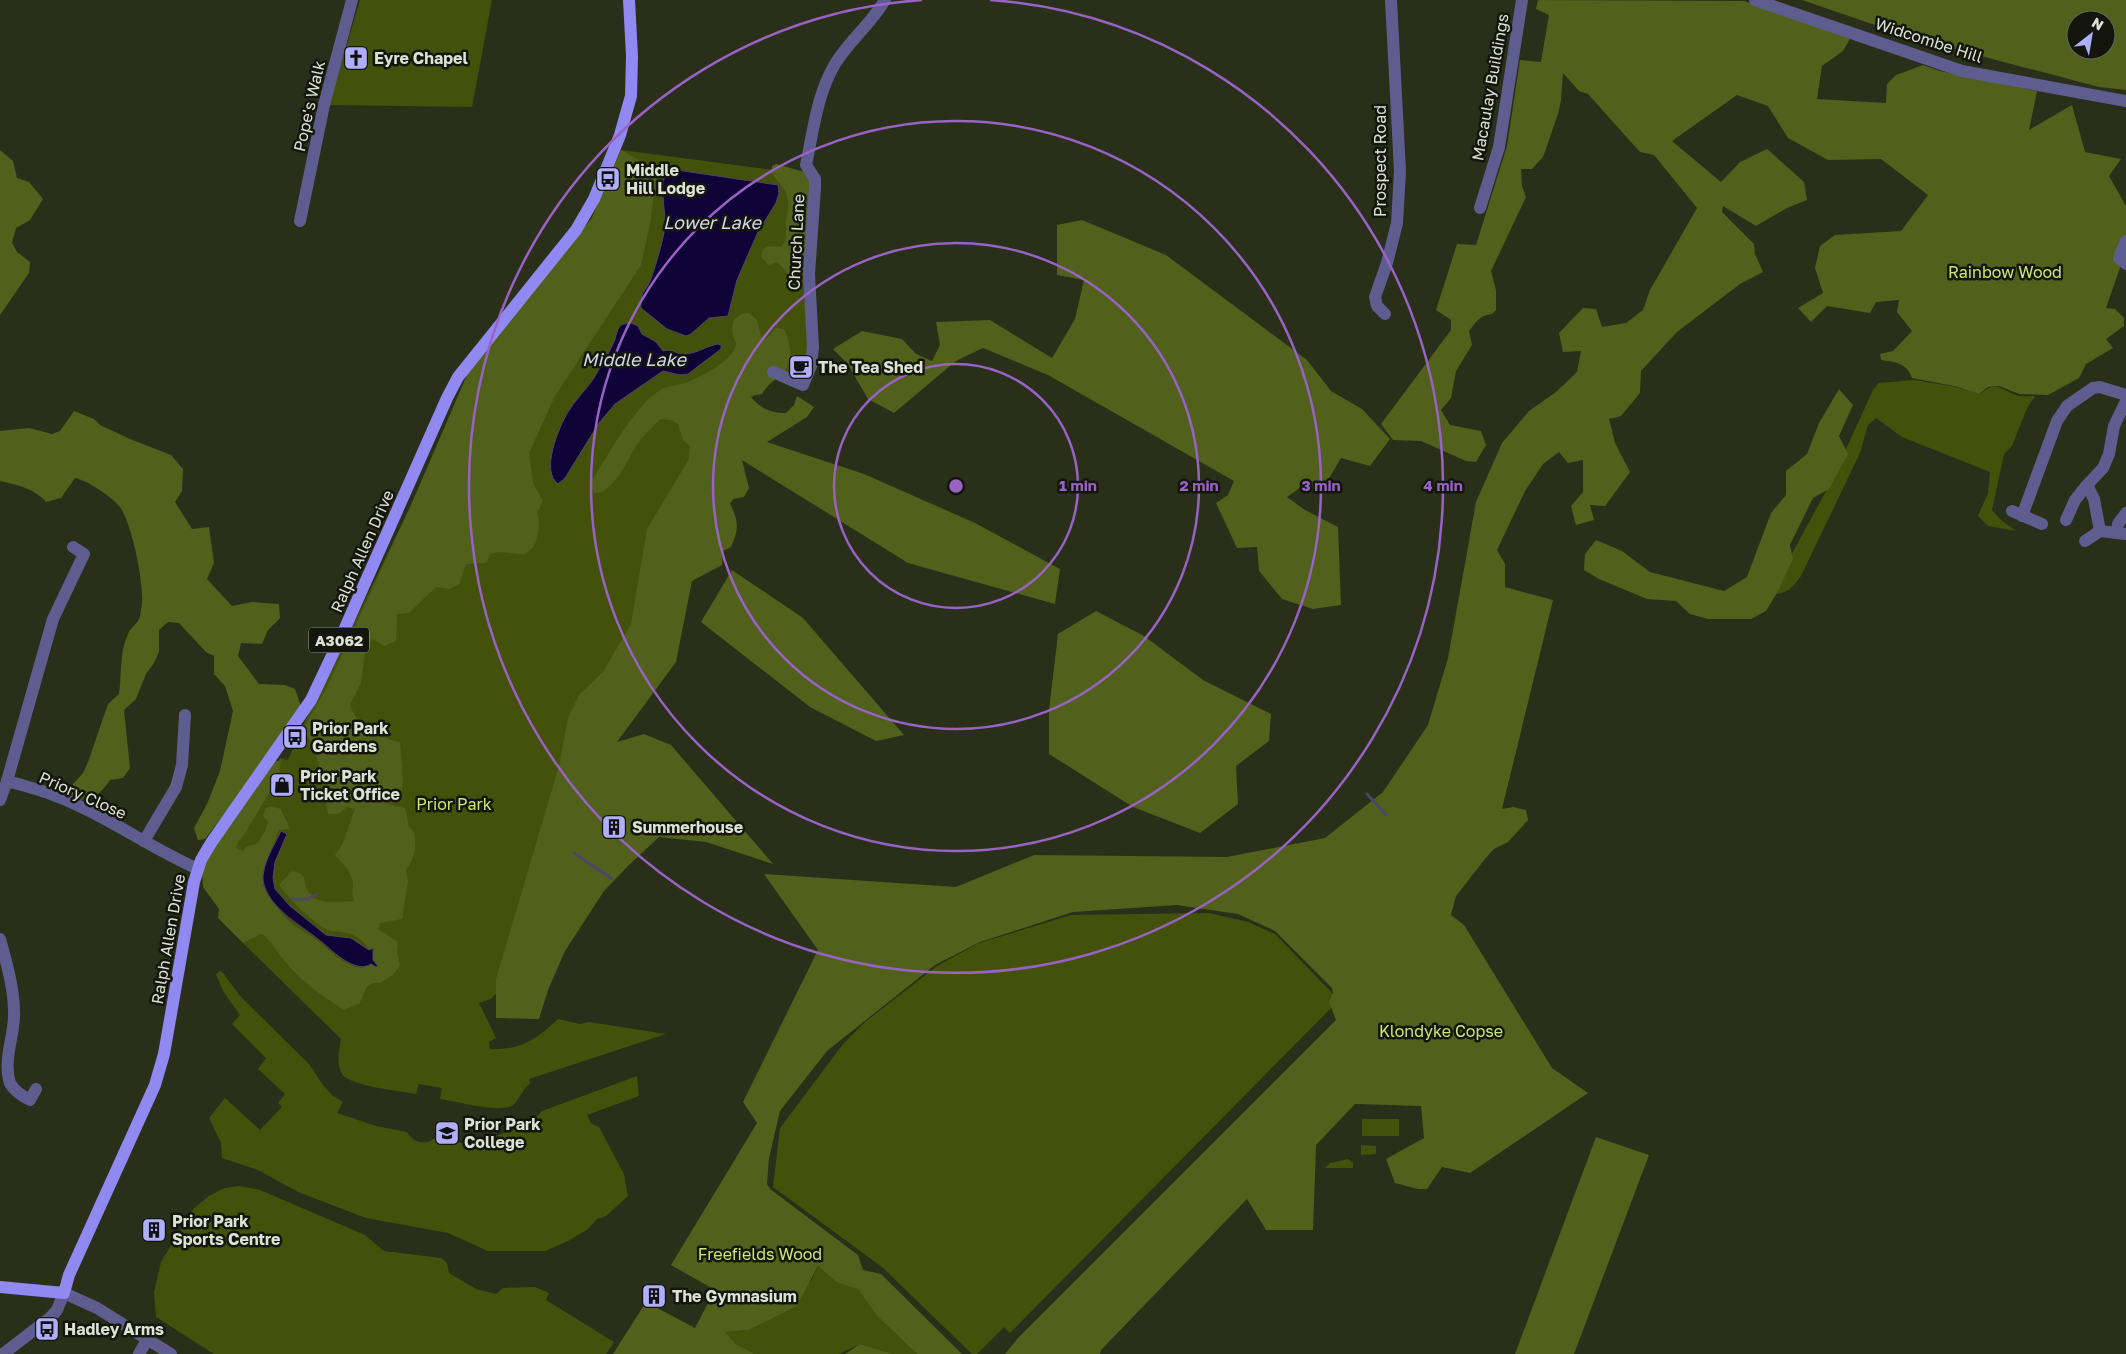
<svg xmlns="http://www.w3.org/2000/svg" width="2126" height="1354" viewBox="0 0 2126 1354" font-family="'Golos Text',sans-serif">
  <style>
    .green { fill: #44510b }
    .forest { fill: #51601b; fill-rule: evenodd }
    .water { fill: #100337; stroke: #4e4666 }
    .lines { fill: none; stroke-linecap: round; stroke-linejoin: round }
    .stream { stroke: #4e4666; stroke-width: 3 }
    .minor { stroke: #5e5d8f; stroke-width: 12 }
    .major { stroke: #9089f2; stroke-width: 12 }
    .ring { fill: none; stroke: #9963c6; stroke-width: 2.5 }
    .labels { text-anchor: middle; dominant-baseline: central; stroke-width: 5; stroke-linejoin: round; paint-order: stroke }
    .shield { fill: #14160d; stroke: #a1a599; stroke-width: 1 }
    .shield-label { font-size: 15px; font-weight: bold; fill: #dee2d5 }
    .street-label { font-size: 16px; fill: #dee2d5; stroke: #14160d }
    .poi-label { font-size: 16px; font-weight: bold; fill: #dee2d5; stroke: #14160d; text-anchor: start }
    .park-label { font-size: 16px; fill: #cce872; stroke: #14160d }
    .water-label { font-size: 18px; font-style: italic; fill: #d6d7ed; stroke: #14160d }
    .centre { fill: #9963c6; stroke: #14160d; stroke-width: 2.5 }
    .ring-label { font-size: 15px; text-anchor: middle; font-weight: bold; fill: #9963c6; stroke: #14160d; stroke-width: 5; stroke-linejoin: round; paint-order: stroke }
  </style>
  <rect width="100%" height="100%" fill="#2a2f1a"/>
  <!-- green -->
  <g class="green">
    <polygon points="360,0 492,0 472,107 329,105"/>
    <path d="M621 150 804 174 812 350 804 380 773 372 744 407 499 991 491 999 479 1003 496 1038 489 1042 490 1049C522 1050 535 1040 558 1019L580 1024 589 1022 666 1034 529 1079 530 1084C522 1089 520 1099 513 1105 501 1114 456 1101 440 1099L442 1088 419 1084 416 1094C401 1091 349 1086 342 1074 336 1063 339 1051 341 1039L243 943 262 934 272 942 287 964 360 1003 367 987 371 984 380 983 394 973 350 989 288 931 222 839 275 770 280 758 288 760 306 719 321 691 411 505 575 239 591 219Z"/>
    <path d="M1914 380 1951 386 1980 394C1998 379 2001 391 2019 396 2024 397 2030 396 2035 396L2027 408 2012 446 2004 454 1992 510 2001 520 2016 531 1988 526 1978 516 1988 493 1990 472 1902 437 1876 418 1868 425 1860 453 1801 576C1792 588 1787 595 1770 594L1831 482 1873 390 1879 383Z"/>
    <polygon points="1209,913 1248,922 1275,934 1339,1000 1010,1333 1004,1327 977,1354 972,1354 882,1267 773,1187 780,1128 843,1044 865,1022 937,966 979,943 1071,915"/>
    <path d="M220 971 223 973 240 996 309 1064 323 1085 333 1096 343 1102 337 1113 376 1126 407 1132C414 1143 424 1146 435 1138L461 1143H497L498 1135 527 1126 542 1111 637 1076 639 1096 587 1115 591 1123 599 1127 624 1174 628 1196 606 1216 597 1219 588 1229 568 1241 545 1251H488L448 1233 366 1218 298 1192 258 1170 222 1158 221 1143 209 1118 225 1098 260 1130 282 1107 278 1103 285 1094 258 1069 266 1058 232 1024 240 1015 223 991 216 974Z"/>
    <rect x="1362" y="1119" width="37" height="17"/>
    <polygon points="1361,1145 1376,1146 1376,1154 1361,1155"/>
    <polygon points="1348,1159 1353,1163 1353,1168 1325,1168 1330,1163"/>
    <polygon points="239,1186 260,1190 365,1235 384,1251 441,1258 447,1263 449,1273 476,1289 496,1294 503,1288 535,1287 549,1293 546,1300 614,1342 606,1354 214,1354 156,1317 154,1292 161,1262 194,1208 209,1196 224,1188"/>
    <polygon points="818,1266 836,1282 858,1288 878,1317 917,1354 894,1354 860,1344 839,1354 755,1354 736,1344 725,1332 748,1330 811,1281"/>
  </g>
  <!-- forest -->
  <g class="forest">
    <path d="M1538 0 1744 1 1852 35 1843 51 1822 66 1817 99 1886 103 1887 84 1896 75 1923 65 1940 71 2037 91 2029 130 2072 105 2085 152 2121 159 2109 176 2126 206V262L2121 265 2106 308 2115 309 2124 318V326L2106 339 2113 348 2086 364 2079 378 2048 395 2019 394 1999 386 1988 387 1979 394 1954 386 1912 378C1907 363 1895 362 1881 360L1880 354 1893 351 1912 331 1897 312 1899 300 1876 302 1870 313 1827 306 1811 322 1798 308 1823 293 1815 268 1820 246 1835 235 1901 231 1928 195 1881 159 1828 160 1788 138 1768 106 1737 95 1672 141 1721 182 1740 162 1767 149 1804 182 1807 200 1787 208 1756 226 1723 206 1722 212 1754 244 1755 254 1763 272 1740 284 1677 332 1641 371 1640 393 1621 416 1609 419 1615 443 1630 472 1605 506 1590 505 1594 520 1576 525 1571 506 1583 492V460L1568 463 1559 452 1543 464 1525 491 1497 550 1505 564V587L1553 600 1502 809 1513 807 1526 810 1528 820 1508 842 1494 849 1485 859 1456 896 1451 915 1464 925 1552 1068 1588 1093 1470 1173 1442 1167 1427 1189H1418L1395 1183 1386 1159 1424 1138 1421 1106 1355 1104 1316 1145 1313 1230H1266L1247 1199 1101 1350 1100 1354H1005L1018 1338 1336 1020 1329 1002 1333 993 1332 988 1275 931 1238 914 1177 905 1073 912 980 942 935 965 827 1051 780 1111 769 1158 767 1184 770 1189 858 1255 863 1270 881 1274 962 1354H917L878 1317 858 1289 836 1282 818 1266 797 1306 748 1330 725 1332 736 1344 755 1354H613L646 1302 695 1328 715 1290 671 1265 757 1123 743 1102 818 950 764 874 956 887 1034 855 1227 857 1325 838 1383 792 1428 725 1448 658 1476 502 1502 443 1529 411 1556 392 1577 372 1581 351 1563 352 1559 333 1583 308 1596 309 1602 327 1626 323 1643 310 1650 290 1697 208 1654 155 1640 152 1588 94 1579 91 1563 73 1561 100 1558 114 1543 157 1532 169H1521L1522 186 1526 197 1491 271 1496 290V310L1492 314C1480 315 1476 322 1469 331L1472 345 1456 371 1451 398 1441 410 1450 425 1481 431 1486 445 1476 462 1466 461 1421 441 1393 440 1381 424 1451 330V320L1436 310 1457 244 1476 245 1507 146 1520 60 1541 62 1549 15 1536 9Z"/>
    <path d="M1802 0H2126V90L2099 87 1913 38ZM2076 20H2106V50H2076Z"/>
    <polygon points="0,150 13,161 17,178 29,182 43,199 30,220 16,228 12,243 17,252 30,262 29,273 0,315"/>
    <path d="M621 150 657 171 650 224 641 265 555 396 529 453 533 483 543 501 537 513C541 525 539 554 520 554 509 554 501 550 490 554L487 563 466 564 459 585 449 589 436 587 409 613 397 614 396 641 384 646 373 639 366 644 361 683 350 705C360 731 375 736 400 742L403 780 402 790 390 797 388 804 405 808 409 827 414 832C417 848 415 857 406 870L408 881 402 919 380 923 378 929 398 942 397 953 400 966 393 975 380 983 371 984 367 987 360 1003 344 1010C324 997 302 982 287 964 278 953 273 943 262 934L243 943 218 918 219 909 203 887 202 869 210 850 275 761H281L278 778 242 838 238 842 236 848 243 851 247 846 257 844 265 831 268 822 263 816 266 808 271 806 281 809C283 817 289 822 289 829L279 830 268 858 263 886C271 896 277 908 286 918 293 926 303 930 311 936 328 947 343 968 364 968L371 954C365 941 357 934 342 932 338 931 334 932 331 931 314 925 289 899 279 885L292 871C311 875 301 882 309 893 320 906 340 902 354 901 351 894 353 892 353 885 353 873 342 863 335 855L342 845 355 809 346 807C342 814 335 815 328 814L319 765 311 742 303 729 327 687 411 505 470 368 592 218Z"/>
    <path d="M776 164 812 174 804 275 799 277 788 274 778 262 769 265 761 257 763 249 769 246 781 247C787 240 786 234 786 225 785 220 788 215 788 210 790 190 780 186 771 172L772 166Z"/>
    <polygon points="1082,220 1166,255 1307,360 1331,391 1362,409 1390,439 1370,466 1341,458 1321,492 1301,487 1287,497 1305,510 1338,527 1341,605 1313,609 1282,599 1259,571 1257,547 1237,548 1216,503 1228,495 1234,481 1048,375 983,348 956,361 894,413 868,399 847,363 833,349 862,331 902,339 916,354 932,361 940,345 936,322 990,320 1052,358 1075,319 1084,280 1057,275 1057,225"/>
    <path d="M749 313 757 320 761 336 766 339 776 328 784 329C791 343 794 363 782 374 773 382 770 382 762 394L750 396C760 408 770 413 786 413L794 405 797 396 814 407 807 417 767 442 864 474 975 523 1060 569 1055 604 908 563 742 460 749 488 744 497 733 499 730 504C739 521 739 529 731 547L723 551 722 565 692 581 676 662 617 742 644 734 671 745 773 864 706 842 659 837 629 865 604 891 565 951 548 990 539 1019 496 1018V979L559 766 568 718 579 695 603 672 631 624 647 529 689 459 690 446 683 440 678 424 671 420 660 419C654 426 647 432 641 439 630 453 615 494 595 493L591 488 590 483C607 458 634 406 659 391 668 385 675 386 684 383 699 379 736 359 736 343 729 330 730 314 749 313Z"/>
    <polygon points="1839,389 1853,405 1839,436 1848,454 1829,489 1813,498 1809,506 1790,545 1793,559 1778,591 1766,611 1751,619 1708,619 1690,614 1676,601 1647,599 1599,579 1584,570 1585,554 1596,540 1622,551 1650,572 1724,591 1747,577 1771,513 1786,495 1786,471 1807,454 1819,423"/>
    <path d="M74 411 94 419 100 425 130 439 171 455 183 469 182 491 175 502 192 529 209 527 214 563 207 579 232 606 252 602 279 604 280 618 268 630 262 644 241 643 238 656 259 684 285 685 295 689 301 706 248 783 205 839 198 840 194 828 207 804 220 771 233 711 225 686 214 674V656L206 652 179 623 168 622 159 630V652L154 663 146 674 136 699 124 710 130 768 123 778 110 780C102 792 95 799 80 800L71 794 73 784 83 773 88 762 108 704 119 694C122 674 119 654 128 634 130 628 137 624 139 619 141 615 141 608 142 604 144 583 132 524 120 507 112 497 87 480 75 478L61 498 46 502C34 488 17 485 0 481V431L29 428 52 434 60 431Z"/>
    <polygon points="732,570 803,618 904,735 876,741 810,707 701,622"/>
    <polygon points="1096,611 1144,636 1203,680 1271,714 1269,741 1236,766 1238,804 1200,833 1133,807 1049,754 1049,710 1058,634"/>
    <polygon points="1596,1137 1649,1155 1574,1354 1515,1354"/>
    <polygon points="860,1344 894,1354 845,1354"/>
  </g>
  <!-- water -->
  <g class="water">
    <path d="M670 169 778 185 779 193 776 203 758 232 737 280 728 316 709 318 691 334 686 336 667 329 641 308C640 289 647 292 652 276 657 261 662 244 665 228 667 213 656 179 670 169Z"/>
    <path d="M631 323 638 326 642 334 656 342 663 351C672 348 677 355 686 354 697 353 707 346 718 344L721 345V349L688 374 680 375 663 371 615 404 599 423 565 478 558 484C540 471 559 427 568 412 575 400 586 390 594 378 600 367 608 355 613 344 616 339 616 331 620 326 623 323 627 324 631 323Z"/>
    <path d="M281 831 287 834 275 862 273 878 275 889 290 906 326 935 351 938 369 950 373 948V960L378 966 376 967 371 964C354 975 330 948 318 939 299 924 272 910 264 885 259 869 274 846 281 831Z"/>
  </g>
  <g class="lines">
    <!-- stream -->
    <g class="stream">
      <polyline points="1367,794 1386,815"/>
      <polyline points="574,853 612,879"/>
      <polyline points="292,899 308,899 317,894"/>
    </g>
    <!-- minor -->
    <g class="minor">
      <polyline points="1755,0 1962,71 2126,101"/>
      <polyline points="1480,208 1499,147 1522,0"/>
      <polyline points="300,221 324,105 352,0"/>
      <polyline points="2126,241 2119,258 2126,264"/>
      <polyline points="1385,314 1377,306 1375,297 1387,263 1397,223 1400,171 1391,0"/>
      <path d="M773 372 803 385 811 366 813 347 809 274 815 188V179L806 165C813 132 817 94 835 64 849 41 871 24 885 0"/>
      <polyline points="2126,401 2114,426 2109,454 2103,468 2087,485 2094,499 2100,531 2126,534"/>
      <polyline points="2012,511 2042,524"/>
      <polyline points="2022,516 2057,421 2067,406 2093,388 2100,387 2126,395"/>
      <polyline points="2066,520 2075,500 2087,485"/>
      <polyline points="2117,531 2118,524 2126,513"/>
      <polyline points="2085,541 2100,531"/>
      <path d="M7 781C22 785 37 789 51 794 103 813 148 847 198 869"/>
      <polyline points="0,800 7,781 53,619 84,554 73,547"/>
      <polyline points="144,841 176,787 182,765 185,715"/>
      <path d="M0 939C7 964 15 992 14 1018 13 1038 3 1063 10 1083 14 1091 22 1096 30 1100L36 1089"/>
      <polyline points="3,1354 51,1317 57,1310 64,1293 97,1308 171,1354"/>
      <polyline points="139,1354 147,1340"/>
    </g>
    <!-- major -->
    <polyline class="major" points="0,1287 64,1293 69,1275 155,1085 164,1054 194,882 201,860 211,843 311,700 345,628 447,398 458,377 576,230 594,199 620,135 631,96 632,56 629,0"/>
  </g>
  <!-- distance rings -->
  <g class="ring">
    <circle cx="956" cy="486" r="122"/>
    <circle cx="956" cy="486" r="243"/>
    <circle cx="956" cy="486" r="365"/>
    <path d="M990 0A487 487 0 1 1 922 0"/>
  </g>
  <!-- icons -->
  <defs>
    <symbol id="church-square" viewBox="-11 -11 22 22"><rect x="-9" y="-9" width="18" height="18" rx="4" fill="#afaefa" stroke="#14160d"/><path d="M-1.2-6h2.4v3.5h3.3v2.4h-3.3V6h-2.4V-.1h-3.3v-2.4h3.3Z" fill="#111"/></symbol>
    <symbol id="bus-square" viewBox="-11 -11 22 22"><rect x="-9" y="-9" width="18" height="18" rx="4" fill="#afaefa" stroke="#14160d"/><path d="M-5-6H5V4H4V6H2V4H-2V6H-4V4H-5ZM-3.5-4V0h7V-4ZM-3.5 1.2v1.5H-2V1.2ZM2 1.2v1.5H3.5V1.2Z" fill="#111"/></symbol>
    <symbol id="cafe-square" viewBox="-11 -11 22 22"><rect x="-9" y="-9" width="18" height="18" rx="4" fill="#afaefa" stroke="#14160d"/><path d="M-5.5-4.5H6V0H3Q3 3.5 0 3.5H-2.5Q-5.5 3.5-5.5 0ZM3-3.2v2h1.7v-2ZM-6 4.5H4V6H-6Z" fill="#111"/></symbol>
    <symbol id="shop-square" viewBox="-11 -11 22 22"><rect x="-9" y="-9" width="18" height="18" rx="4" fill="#afaefa" stroke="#14160d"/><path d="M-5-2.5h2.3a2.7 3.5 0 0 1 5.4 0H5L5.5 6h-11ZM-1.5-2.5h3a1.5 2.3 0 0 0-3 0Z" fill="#111"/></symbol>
    <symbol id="building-square" viewBox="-11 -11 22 22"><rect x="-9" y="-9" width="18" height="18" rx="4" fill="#afaefa" stroke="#14160d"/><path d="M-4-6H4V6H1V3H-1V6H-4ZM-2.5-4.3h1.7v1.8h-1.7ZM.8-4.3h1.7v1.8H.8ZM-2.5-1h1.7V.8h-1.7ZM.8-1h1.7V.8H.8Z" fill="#111"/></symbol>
    <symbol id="school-square" viewBox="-11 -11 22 22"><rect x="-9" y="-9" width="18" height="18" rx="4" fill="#afaefa" stroke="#14160d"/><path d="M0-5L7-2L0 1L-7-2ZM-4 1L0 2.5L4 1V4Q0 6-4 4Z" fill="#111"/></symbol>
  </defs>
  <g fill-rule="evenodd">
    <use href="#church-square" x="342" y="44" width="28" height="28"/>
    <use href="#bus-square" x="594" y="165" width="28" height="28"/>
    <use href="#cafe-square" x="787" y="353" width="28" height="28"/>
    <use href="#bus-square" x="281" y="723" width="28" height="28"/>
    <use href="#shop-square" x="268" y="771" width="28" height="28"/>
    <use href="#building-square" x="600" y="813" width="28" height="28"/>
    <use href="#school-square" x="433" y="1119" width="28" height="28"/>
    <use href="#building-square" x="140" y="1216" width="28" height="28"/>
    <use href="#building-square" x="640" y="1282" width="28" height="28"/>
    <use href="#bus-square" x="33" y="1315" width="28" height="28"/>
  </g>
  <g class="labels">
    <!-- shield labels -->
    <rect class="shield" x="309" y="627.5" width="60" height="25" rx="4"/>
    <g class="shield-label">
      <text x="339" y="640">A3062</text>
    </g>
    <!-- street labels -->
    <g class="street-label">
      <text transform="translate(1929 40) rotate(18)">Widcombe Hill</text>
      <text transform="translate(1490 87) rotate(-80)">Macaulay Buildings</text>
      <text transform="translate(309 106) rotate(-77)">Pope's Walk</text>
      <text transform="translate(1380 161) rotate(-90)">Prospect Road</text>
      <text transform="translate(796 242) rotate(-87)">Church Lane</text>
      <text transform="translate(362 551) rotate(-66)">Ralph Allen Drive</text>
      <text transform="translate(83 795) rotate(24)">Priory Close</text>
      <text transform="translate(168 939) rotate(-80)">Ralph Allen Drive</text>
    </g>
    <!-- poi labels -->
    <g class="poi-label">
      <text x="374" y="58">Eyre Chapel</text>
      <text x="626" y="170">Middle<tspan x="626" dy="18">Hill Lodge</tspan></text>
      <text x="818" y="367">The Tea Shed</text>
      <text x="312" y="728">Prior Park<tspan x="312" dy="18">Gardens</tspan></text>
      <text x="300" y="776">Prior Park<tspan x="300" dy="18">Ticket Office</tspan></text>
      <text x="632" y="827">Summerhouse</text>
      <text x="464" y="1124">Prior Park<tspan x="464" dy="18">College</tspan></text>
      <text x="172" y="1221">Prior Park<tspan x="172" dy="18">Sports Centre</tspan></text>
      <text x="672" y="1296">The Gymnasium</text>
      <text x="64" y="1329">Hadley Arms</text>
    </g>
    <!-- park labels -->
    <g class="park-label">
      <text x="2005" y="272">Rainbow Wood</text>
      <text x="454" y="804">Prior Park</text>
      <text x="1441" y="1031">Klondyke Copse</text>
      <text x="760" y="1254">Freefields Wood</text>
    </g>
    <!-- water labels -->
    <g class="water-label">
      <text x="712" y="222">Lower Lake</text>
      <text x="634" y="359">Middle Lake</text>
    </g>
  </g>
  <circle cx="956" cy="486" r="8" class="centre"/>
  <g class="ring-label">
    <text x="1078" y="491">1 min</text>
    <text x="1199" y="491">2 min</text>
    <text x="1321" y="491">3 min</text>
    <text x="1443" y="491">4 min</text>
  </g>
  <!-- north arrow -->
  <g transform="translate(2091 35) rotate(31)"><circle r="24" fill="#14160d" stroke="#65685d"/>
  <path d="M0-4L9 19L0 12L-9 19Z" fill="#afaefa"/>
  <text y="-8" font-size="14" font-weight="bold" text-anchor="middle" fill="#dee2d5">N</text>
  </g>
</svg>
